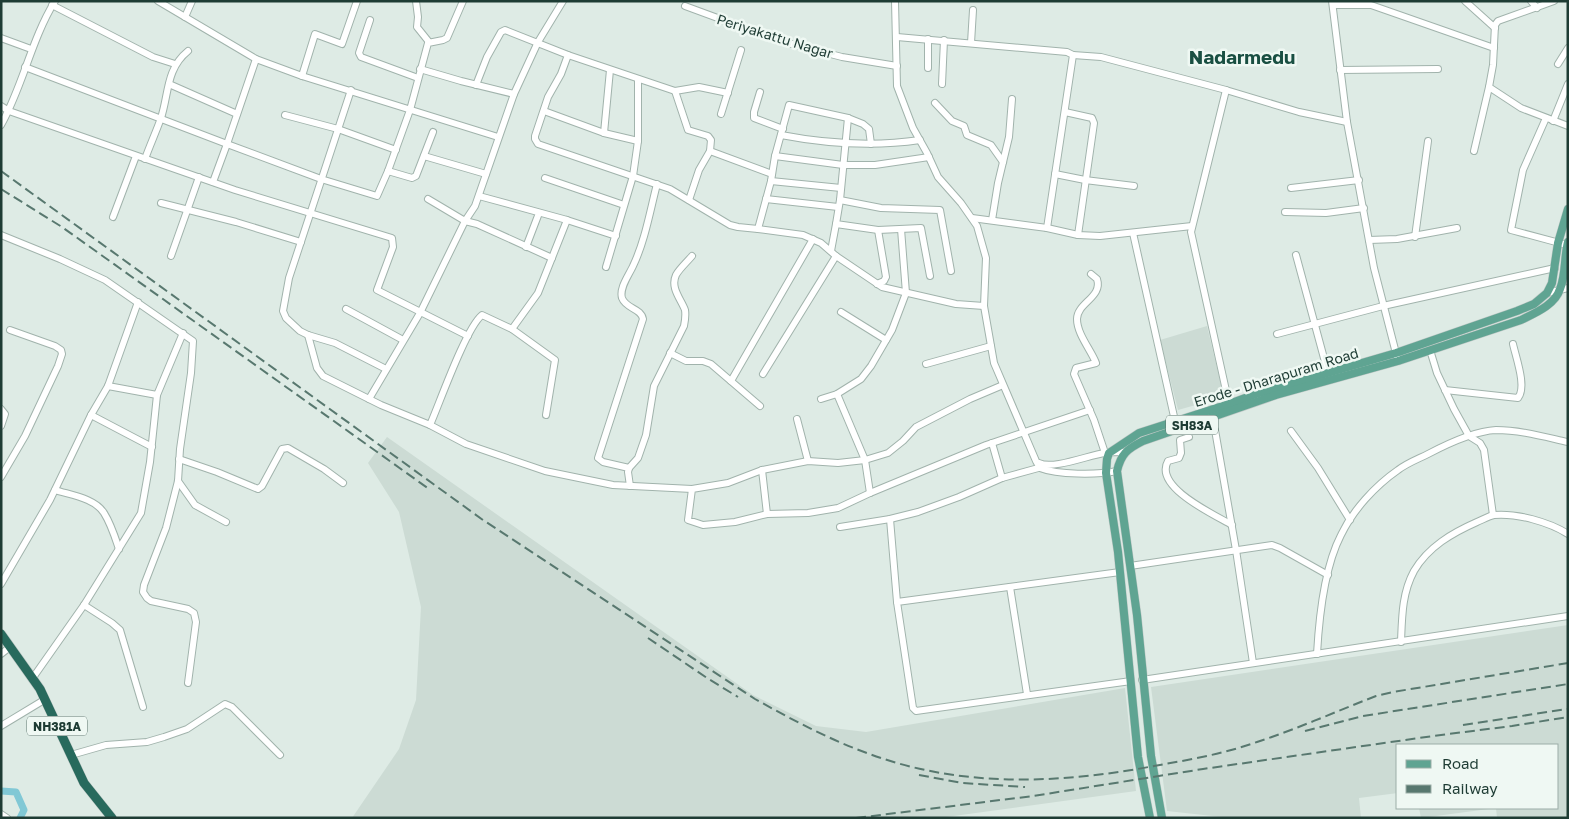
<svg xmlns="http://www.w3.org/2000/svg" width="1569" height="819" viewBox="0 0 1569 819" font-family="'Golos Text',sans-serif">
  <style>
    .built { fill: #ccdbd4 }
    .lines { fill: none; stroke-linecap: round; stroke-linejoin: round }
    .canal { stroke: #81c8d5; stroke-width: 7 }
    .minor-casing { stroke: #a1b3ac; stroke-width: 8 }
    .major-casing { stroke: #c0c8c6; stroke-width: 9 }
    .highway-casing { stroke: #c0c8c6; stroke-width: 10 }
    .minor { stroke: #fff; stroke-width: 6 }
    .major { stroke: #5fa492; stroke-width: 8 }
    .highway { stroke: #286a5d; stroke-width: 9 }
    .rail { stroke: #58786f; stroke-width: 2; stroke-dasharray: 10 5; stroke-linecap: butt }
    .labels { text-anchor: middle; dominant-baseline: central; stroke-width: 5; stroke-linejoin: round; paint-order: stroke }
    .shield { fill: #eff8f3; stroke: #5d746d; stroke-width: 1 }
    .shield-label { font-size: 12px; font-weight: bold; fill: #1e3c34 }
    .street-label { font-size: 14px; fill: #1e3c34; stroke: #eff8f3 }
    .district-label { font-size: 19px; font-weight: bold; fill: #194f42; stroke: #eff8f3 }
  </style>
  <rect width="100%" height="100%" fill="#deebe5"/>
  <!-- built -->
  <g class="built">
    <polygon points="1207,326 1224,397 1178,410 1160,340"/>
    <polygon points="387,437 753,695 816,726 866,732 1125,688 1136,791 939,818 352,818 399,749 416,700 421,607 399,512 368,463"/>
    <polygon points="1568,625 1568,818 1497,818 1496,808 1421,818 1419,808 1558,808 1558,745 1398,745 1398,793 1359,798 1361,818 1231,818 1167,811 1151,687"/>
  </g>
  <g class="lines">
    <!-- canal -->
    <polyline class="canal" points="1,791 16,792 24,810 20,818"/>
    <defs>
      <g id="minor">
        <polyline points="158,1 256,59 302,76 315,34 342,44 357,1"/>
        <polyline points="416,1 418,17 417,27 429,42"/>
        <path d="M895 1 897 86 913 128 927 153 938 177 961 203 977 226 986 258 984 306 994 363 1036 461 1040 468C1058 475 1097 475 1117 471"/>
        <polyline points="1332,1 1347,122 1374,268 1398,361"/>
        <polyline points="1465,1 1495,28"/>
        <polyline points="1531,1 1537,8"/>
        <polyline points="1554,1 1498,21 1495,25 1493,65 1489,87 1521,108 1568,126"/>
        <polyline points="52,5 153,57 175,64"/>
        <polyline points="1333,5 1371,5 1494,48"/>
        <polyline points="685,6 780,41 842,57 897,66"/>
        <polyline points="185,17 192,1"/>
        <polyline points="370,20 359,53 361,57 418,78"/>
        <polyline points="897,37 1067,52 1073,55 1047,228"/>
        <polyline points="1,38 31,49"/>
        <polyline points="928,39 928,68"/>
        <polyline points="971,43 973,10"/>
        <polyline points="568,55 561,74 548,97 535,136 535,139 538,144 670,189 730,225 738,227 758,229"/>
        <polyline points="1073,55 1101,57 1226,90"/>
        <polyline points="256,59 227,144 321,179 377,196 388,171 410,110 428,43 443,40 447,38 463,1"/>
        <polyline points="1558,64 1568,48"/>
        <polyline points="25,67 227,144 213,182"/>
        <polyline points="420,69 461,81 514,94"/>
        <polyline points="1340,70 1438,69"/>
        <polyline points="302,76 498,137"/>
        <polyline points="169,84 237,114"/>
        <polyline points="942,84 944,40"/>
        <polyline points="476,85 487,57 501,32 505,30 568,55 675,91 699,87 728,93"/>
        <polyline points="351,90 289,278 283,311 286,318 300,331 308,335 335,343 386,369"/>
        <polyline points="675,91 688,130 708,136 711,140 710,151 699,170 689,200"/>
        <polyline points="760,92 754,112 754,118 783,129"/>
        <polyline points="935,103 952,121 964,126 967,135 991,145 1003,162"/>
        <polyline points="1,106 9,111 235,190 392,238 393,247 377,290 468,336"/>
        <polyline points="544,111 604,133 638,141"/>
        <polyline points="1065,112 1092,118 1094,123 1078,235"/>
        <polyline points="721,114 741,50"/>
        <polyline points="285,115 338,129 396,150"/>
        <polyline points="848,118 840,200 836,224 878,230 921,228 930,276"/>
        <polyline points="1546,118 1523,170 1511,230 1567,245"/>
        <polyline points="1553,121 1568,84"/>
        <path d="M1 125C23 86 31 40 55 1"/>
        <polyline points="604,133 610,70"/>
        <path d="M781 135C828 144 872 147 920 140"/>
        <polyline points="871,144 869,129 863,124 848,118 789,105 775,156 771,181 758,229 803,235 821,243 836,256 882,287 956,304 984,306"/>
        <polyline points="710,151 772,174"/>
        <polyline points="1474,151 1489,87"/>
        <polyline points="424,156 486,174"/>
        <polyline points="775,156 843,165 875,165 929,157"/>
        <path d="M145 159C150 145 156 132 161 118 169 93 166 69 188 51"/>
        <polyline points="388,171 412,178 416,176 433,132"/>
        <polyline points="1055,174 1085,180 1134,186"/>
        <polyline points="545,178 624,205"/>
        <polyline points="771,181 841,188"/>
        <polyline points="1291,188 1359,180"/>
        <polyline points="479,196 567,220 616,236"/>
        <polyline points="428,199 465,221 477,224 552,258"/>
        <polyline points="766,199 838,207"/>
        <polyline points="840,200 881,208 940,210 951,271"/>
        <polyline points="161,203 236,222 301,242"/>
        <polyline points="1285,212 1326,213 1364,208"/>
        <polyline points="113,217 136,156"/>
        <polyline points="972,218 1047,228 1078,235 1100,236 1192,226"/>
        <polyline points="992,220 998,183 1009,137 1012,99"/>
        <polyline points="1133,233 1175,421"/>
        <polyline points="1,235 60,259 105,280 193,341 191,373 180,449 178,481 166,528 144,585 143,592 147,598 151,601 188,609 194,613 196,622 188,683"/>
        <polyline points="1415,237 1428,141"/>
        <polyline points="1369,240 1397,239 1457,228"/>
        <polyline points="526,247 539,213"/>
        <polyline points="831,251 836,224"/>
        <polyline points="1296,255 1328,373"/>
        <polyline points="171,256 199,177"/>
        <polyline points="606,267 633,176 638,141 638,79"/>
        <path d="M1091 274 1097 279C1103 297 1077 303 1077 319 1077 334 1091 350 1096 363L1076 368 1074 374 1094 420 1105 453"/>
        <polyline points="877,284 884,281 886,277 878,230"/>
        <polyline points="1547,293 1568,288"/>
        <polyline points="346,309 403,340"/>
        <polyline points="841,312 886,340"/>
        <polyline points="512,329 538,293 567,220"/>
        <polyline points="1277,334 1383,306 1555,268"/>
        <polyline points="308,335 317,368 323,376 381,405 430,425 466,444 545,471 613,485 692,489"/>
        <polyline points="1430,350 1437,373 1454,409 1469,436 1480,443 1484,450 1493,515"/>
        <polyline points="670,353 686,361 703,361 711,364 760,406"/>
        <polyline points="926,364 991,346"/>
        <polyline points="763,374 836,256"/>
        <polyline points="731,381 813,239"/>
        <polyline points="1003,385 970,399 916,427 903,441 888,453 865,460 838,463 808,461 762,470 728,483 692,489 688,520 703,525 735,522 767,514 808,513 838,508 870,493 986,445 1090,410"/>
        <polyline points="108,386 157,395"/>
        <path d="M1445 390 1518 398C1527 387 1516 358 1513 344"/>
        <polyline points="837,394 865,460 870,493"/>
        <polyline points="369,399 420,313 465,221 475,206 514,94 538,42 563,1"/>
        <polyline points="821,399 837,394 861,379 871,366 892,330 906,293 901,229"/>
        <polyline points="1229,404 1191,232 1226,90 1299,112 1347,122"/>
        <polyline points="1,409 5,414 1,426"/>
        <polyline points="91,415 152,447"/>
        <polyline points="797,419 808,461"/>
        <path d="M430 425C440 402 466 328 482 315L512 329 555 360 546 415"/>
        <polyline points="1215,430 1236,550 1253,663"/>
        <polyline points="1291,431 1318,468 1350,520"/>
        <path d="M1189 437 1180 440 1181 453 1179 458 1168 461C1153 487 1215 515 1232 525"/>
        <polyline points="992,443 1002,478"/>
        <polyline points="179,459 217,472 258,489 262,486 282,449 288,448 324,469 343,483"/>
        <path d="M1039 463C1053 470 1089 455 1105 453 1111 452 1118 452 1125 452"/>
        <path d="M629 468 603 462 598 458 643 319C641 308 626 309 622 298 619 288 629 275 633 266 645 241 650 211 657 184"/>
        <polyline points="762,470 767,514"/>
        <polyline points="1,477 25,436 58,366 62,354 61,350 55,346 10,330"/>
        <polyline points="178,481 195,505 226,522"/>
        <path d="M630 486 628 472 629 468 638 458 646 435 654 386 684 326C685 321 686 316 685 310 681 299 670 288 676 275 680 268 687 262 692 256"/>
        <path d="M55 490C70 495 95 498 104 513 111 524 115 537 119 549"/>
        <polyline points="890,519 897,602"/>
        <polyline points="840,527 890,519 918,512 959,497 1002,478 1042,467"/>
        <polyline points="1130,566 1272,545 1280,548 1328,575"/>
        <polyline points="1120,572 897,602 913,708 916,711 1131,681"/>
        <polyline points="1,584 50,500 91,415 108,386 138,302"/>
        <polyline points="1010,587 1027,694"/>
        <polyline points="84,605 112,623 120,630 143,707"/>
        <path d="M1401 642C1402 617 1402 593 1414 571 1428 547 1452 533 1477 522 1482 520 1489 516 1494 515 1517 513 1549 522 1568 534"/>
        <polyline points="1,654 10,647"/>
        <path d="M1317 654C1319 618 1324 568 1341 535 1353 510 1375 486 1398 470 1407 463 1418 459 1428 454 1447 444 1474 431 1496 430 1520 430 1545 437 1568 442"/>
        <polyline points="32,679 84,605 141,513 150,462 157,395 183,333"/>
        <polyline points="1142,680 1568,616"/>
        <polyline points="1,726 44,700"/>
        <polyline points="71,755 106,745 147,742 164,737 187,729 225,704 232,707 280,755"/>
        <polyline points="1,814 7,818"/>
      </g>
      <g id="major">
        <polyline points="1150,818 1138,757 1118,552 1106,473 1107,459 1109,453 1139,433 1229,404 1256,394 1396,353 1517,311 1534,304 1547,293 1552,283 1558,243 1568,209"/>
        <path d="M1162 818 1151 756 1137 615 1117 471C1121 454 1127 449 1143 441L1276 395 1398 361 1521 320C1535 313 1555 305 1560 289 1566 275 1564 257 1568 242"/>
      </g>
      <polyline id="highway" points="1,634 40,689 84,783 112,818"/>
    </defs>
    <!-- minor casing -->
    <use href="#minor" class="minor-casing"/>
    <!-- major casing -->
    <use href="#major" class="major-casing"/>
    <!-- highway casing -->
    <use href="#highway" class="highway-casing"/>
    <!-- minor -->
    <use href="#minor" class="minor"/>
    <!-- major -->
    <use href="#major" class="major"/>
    <!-- highway -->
    <use href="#highway" class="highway"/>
    <!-- rail -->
    <g class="rail">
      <path d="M1 171 483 520 755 699C791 719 828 739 867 753 959 788 1059 784 1154 766 1188 760 1223 754 1257 742 1297 729 1337 711 1376 696L1393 692 1568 663"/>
      <polyline points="1,189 62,227 429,489"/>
      <polyline points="648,638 707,678 738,697"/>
      <polyline points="1463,725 1567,709"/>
      <polyline points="1305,731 1363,716 1568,684"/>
      <polyline points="919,775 962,783 1025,787"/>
      <polyline points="856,818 1033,796 1203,769 1433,736 1512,726 1568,717"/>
    </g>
  </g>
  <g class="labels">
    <!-- shield labels -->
    <g class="shield">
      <rect x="1166" y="415.5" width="52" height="19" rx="4"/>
      <rect x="27" y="716.5" width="60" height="19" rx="4"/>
    </g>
    <g class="shield-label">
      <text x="1192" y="425">SH83A</text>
      <text x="57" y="726">NH381A</text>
    </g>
    <!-- street labels -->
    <g class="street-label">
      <text transform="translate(775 36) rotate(17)">Periyakattu Nagar</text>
      <text transform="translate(1276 377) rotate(-17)">Erode - Dharapuram Road</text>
    </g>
    <!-- district labels -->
    <g class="district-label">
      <text x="1242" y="56">Nadarmedu</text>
    </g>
  </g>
  <!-- border -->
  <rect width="1569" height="819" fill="none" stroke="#1e3c34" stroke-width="5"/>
  <!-- legend -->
  <rect x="1396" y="744" width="162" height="65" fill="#eff8f3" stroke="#9bada7"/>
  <rect x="1406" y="760" width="25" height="8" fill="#5fa492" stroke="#9bada7"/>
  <text x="1442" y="769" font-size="15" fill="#1e3c34">Road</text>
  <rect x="1406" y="785" width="25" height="8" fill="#58786f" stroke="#9bada7"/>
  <text x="1442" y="794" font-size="15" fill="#1e3c34">Railway</text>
</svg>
